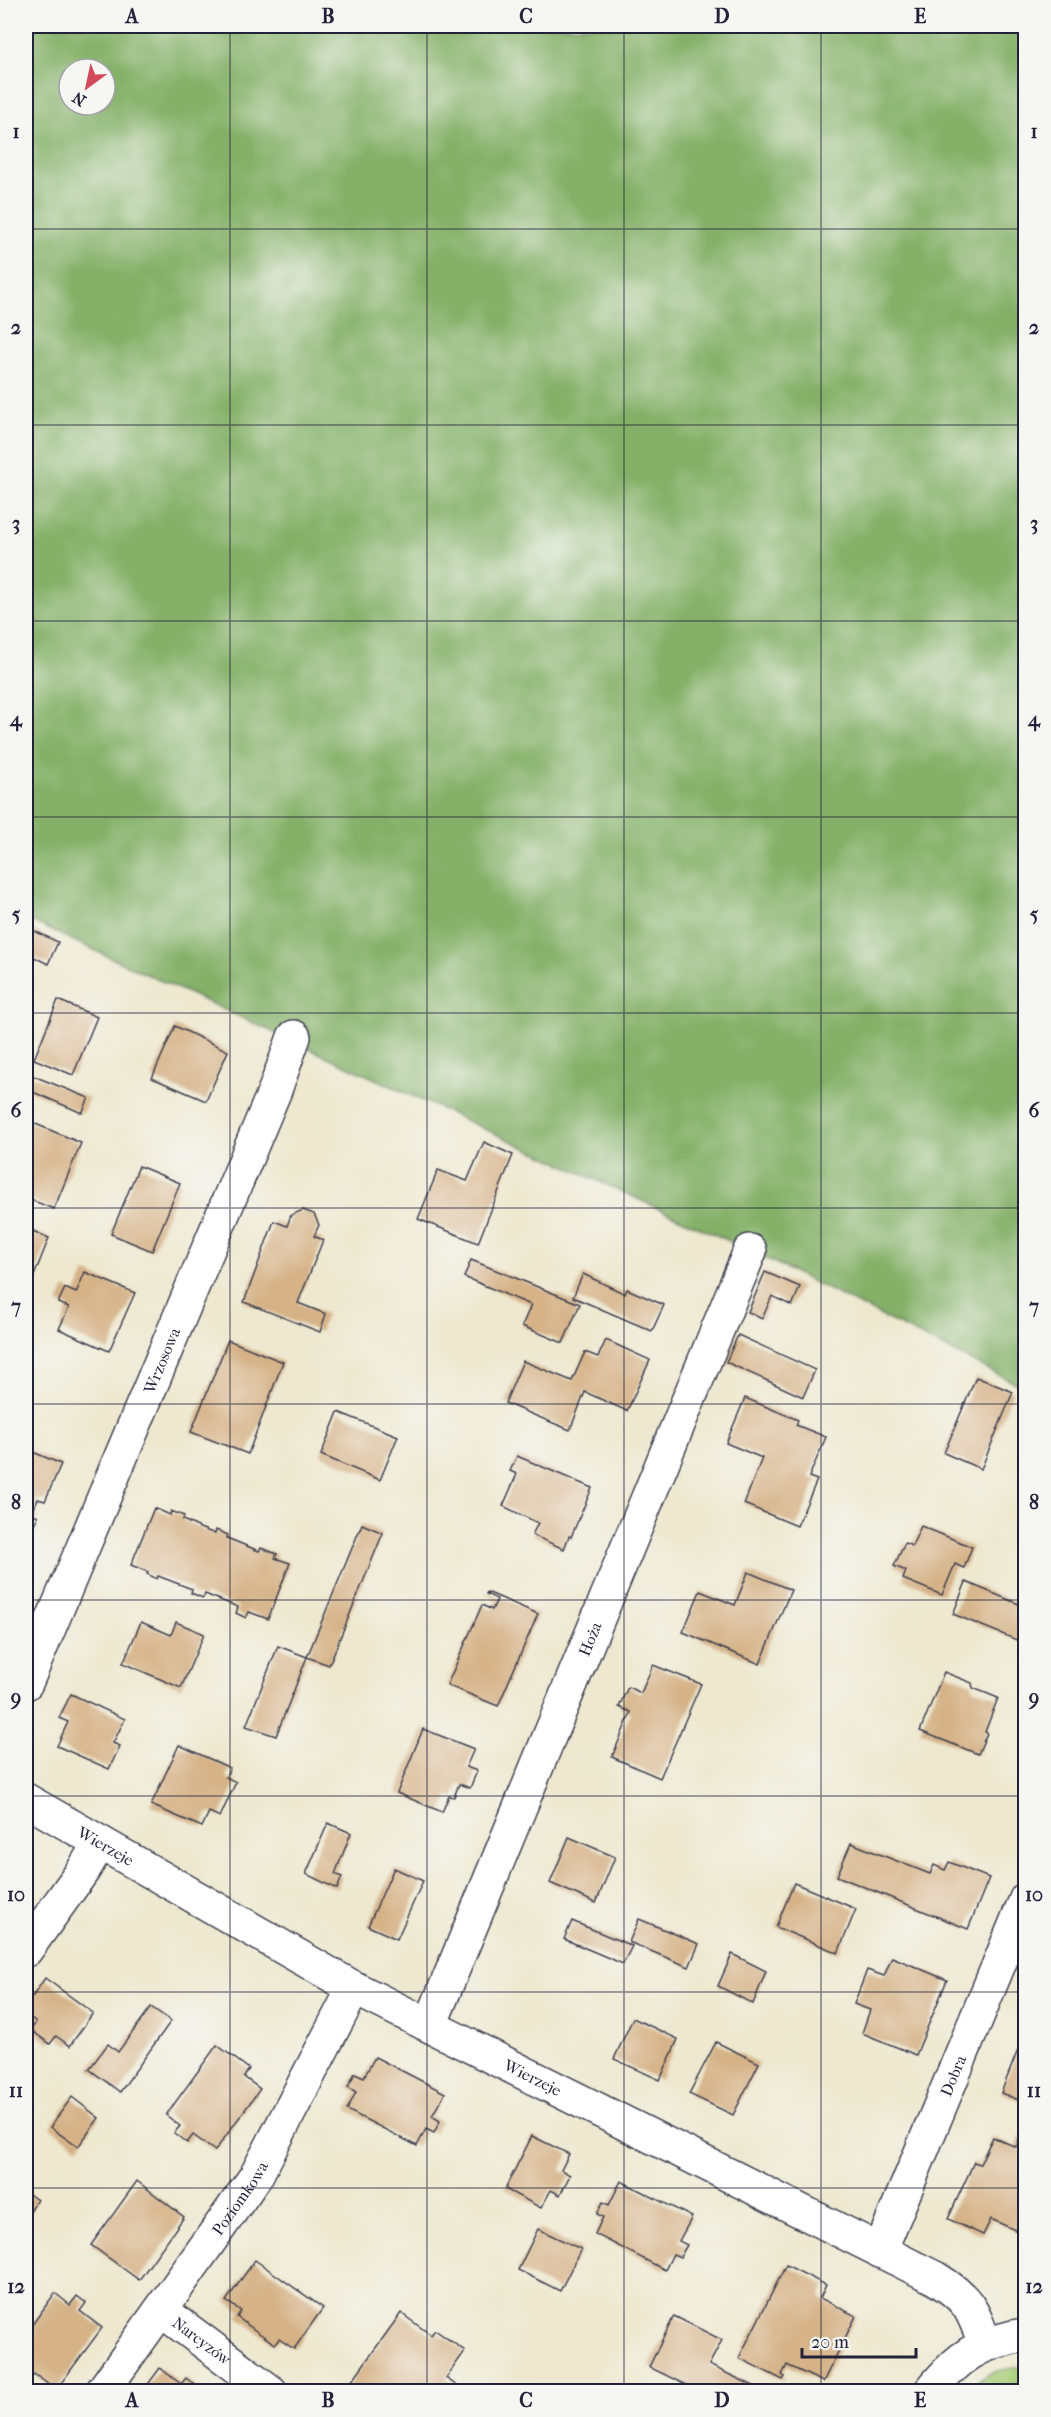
<svg xmlns="http://www.w3.org/2000/svg" width="1051" height="2417" viewBox="0 0 1051 2417" font-family="'IM FELL French Canon',serif">
  <style>
    .green { fill: #a6cc76; stroke: #647758; stroke-width: 1.5 }
    .forest { fill: #84b067; stroke: #536951; stroke-width: 1.5; fill-rule: evenodd }
    .building { fill: #d6b287 }
    .lines { fill: none; stroke-linecap: round; stroke-linejoin: round }
    .minor-casing { stroke: #404051; stroke-width: 36 }
    .minor { stroke: #fff; stroke-width: 33 }
    .grid { fill: none; stroke: #22223b; stroke-width: 1.5; stroke-opacity: 0.55 }
    .labels { text-anchor: middle; dominant-baseline: central; stroke-width: 5; stroke-linejoin: round; paint-order: stroke }
    .street-label { font-size: 16px; fill: #22223b; stroke: #f6f6f2 }
    .neatline { fill: none; stroke: #22223b; stroke-width: 2 }
    .grid-label { font-size: 20px; text-anchor: middle; font-weight: bold; fill: #22223b }
  </style>
  <rect width="100%" height="100%" fill="#f6f6f2"/>
  <filter id="ink" filterUnits="userSpaceOnUse"><feTurbulence type="fractalNoise" baseFrequency=".0167" numOctaves="2"/><feDisplacementMap in="SourceGraphic" scale="12" xChannelSelector="R" yChannelSelector="G"/><feConvolveMatrix kernelMatrix="1 2 1 2 8 2 1 2 1" color-interpolation-filters="sRGB"/></filter>
  <filter id="wash" filterUnits="userSpaceOnUse"><feTurbulence type="fractalNoise" baseFrequency=".008" numOctaves="4" result="noise"/><feDisplacementMap in="SourceGraphic" scale="24" xChannelSelector="R" yChannelSelector="G"/><feGaussianBlur stdDeviation="1.35" result="paint"/><feColorMatrix in="noise" values="0 0 0 0 0 0 0 0 0 0 0 0 0 0 0 0 0 1.4 0 .05"/><feComposite in="paint" operator="in"/></filter>
  <g filter="url(#wash)">
    <rect width="100%" height="100%" fill="#ede8cf"/>
    <!-- green -->
    <path class="green" d="M1025 2367V2391H970C980 2373 1006 2368 1025 2367Z"/>
    <!-- forest -->
    <path class="forest" d="M26 26H1025V1388L749 1250 26 919ZM69 69H105V105H69Z"/>
    <g id="blocks">
      <!-- building -->
      <g class="building">
        <polygon points="26,927 58,942 48,964 26,953"/>
        <polygon points="58,1000 97,1017 73,1075 34,1059"/>
        <polygon points="175,1026 228,1051 206,1101 152,1078"/>
        <polygon points="26,1073 89,1098 82,1113 26,1089"/>
        <polygon points="26,1120 81,1143 54,1209 26,1198"/>
        <polygon points="484,1142 513,1155 478,1243 418,1219 438,1170 467,1181"/>
        <polygon points="139,1166 180,1183 152,1251 111,1234"/>
        <polygon points="303,1210 314,1214 319,1225 314,1236 323,1240 298,1303 326,1314 320,1332 244,1302 274,1221 287,1226 291,1215"/>
        <polygon points="26,1228 49,1238 30,1286 26,1284"/>
        <polygon points="471,1260 580,1304 563,1343 522,1326 531,1305 464,1277"/>
        <polygon points="85,1272 135,1293 109,1351 59,1329 69,1307 58,1303 65,1288 76,1293"/>
        <polygon points="765,1272 800,1287 792,1306 772,1296 762,1319 748,1312"/>
        <polygon points="583,1274 625,1294 627,1289 664,1305 652,1331 573,1297"/>
        <polygon points="738,1335 815,1370 803,1397 726,1362"/>
        <polygon points="228,1340 283,1362 248,1454 191,1432"/>
        <polygon points="606,1340 650,1360 627,1411 585,1392 570,1430 505,1403 523,1361 572,1381 585,1352 598,1357"/>
        <polygon points="976,1377 1013,1392 981,1469 944,1453"/>
        <polygon points="745,1398 798,1420 796,1425 826,1437 809,1477 817,1480 797,1526 744,1504 762,1458 726,1443"/>
        <polygon points="338,1412 398,1436 380,1480 321,1455"/>
        <polygon points="26,1449 61,1464 45,1501 38,1499 31,1513 38,1516 34,1526 26,1522"/>
        <polygon points="517,1456 592,1488 571,1537 569,1536 564,1549 532,1535 538,1523 503,1506 517,1474 510,1471"/>
        <polygon points="154,1508 170,1515 171,1511 184,1516 183,1520 200,1528 215,1534 216,1530 228,1535 227,1538 259,1551 261,1548 277,1554 275,1558 290,1563 268,1619 249,1612 246,1618 236,1613 238,1607 205,1594 203,1598 191,1593 192,1589 158,1576 157,1579 147,1574 148,1572 131,1565"/>
        <polygon points="362,1524 383,1533 329,1665 307,1657"/>
        <polygon points="921,1526 972,1547 964,1568 955,1564 942,1595 903,1579 906,1571 894,1566 905,1543 912,1546"/>
        <polygon points="748,1572 791,1590 760,1664 683,1632 700,1591 735,1605"/>
        <polygon points="966,1582 1026,1607 1024,1643 953,1614"/>
        <polygon points="487,1592 538,1614 498,1706 447,1685 482,1605 492,1610 497,1599 486,1594"/>
        <polygon points="141,1622 171,1635 176,1622 204,1634 181,1688 123,1663"/>
        <polygon points="278,1646 307,1657 276,1736 246,1726"/>
        <polygon points="653,1665 701,1684 660,1778 612,1757 631,1712 619,1707 628,1687 641,1693"/>
        <polygon points="944,1672 972,1683 973,1688 998,1698 985,1732 987,1733 978,1754 920,1731"/>
        <polygon points="71,1694 125,1719 113,1743 120,1746 109,1769 57,1746 68,1722 59,1718"/>
        <polygon points="423,1729 474,1749 466,1767 477,1771 470,1788 459,1784 454,1797 449,1796 442,1812 397,1793"/>
        <polygon points="179,1745 230,1768 226,1777 236,1782 220,1817 209,1812 202,1827 151,1805"/>
        <polygon points="328,1823 351,1833 335,1874 342,1877 337,1889 306,1874"/>
        <polygon points="569,1837 615,1857 596,1903 550,1883"/>
        <polygon points="851,1843 930,1874 934,1865 945,1870 949,1862 989,1878 968,1929 837,1876"/>
        <polygon points="394,1868 423,1881 397,1939 368,1926"/>
        <polygon points="794,1883 856,1909 838,1953 776,1927"/>
        <polygon points="639,1919 699,1944 689,1967 629,1942"/>
        <polygon points="572,1921 632,1946 623,1964 564,1939"/>
        <polygon points="732,1954 766,1971 753,2004 718,1986"/>
        <polygon points="892,1957 947,1980 916,2055 862,2033 870,2010 854,2004 867,1970 884,1976"/>
        <polygon points="45,1978 93,2013 70,2046 56,2036 50,2044 31,2030 36,2022 26,2014 26,2006"/>
        <polygon points="151,2007 171,2021 120,2092 89,2069 108,2044 118,2052"/>
        <polygon points="633,2018 678,2039 660,2080 614,2059"/>
        <polygon points="1025,2032 1026,2032 1026,2103 1001,2093"/>
        <polygon points="716,2042 759,2063 733,2115 689,2094"/>
        <polygon points="217,2045 249,2069 244,2077 260,2089 215,2151 193,2135 187,2143 174,2133 180,2126 166,2115"/>
        <polygon points="375,2057 445,2093 432,2116 440,2121 434,2133 426,2129 417,2146 347,2110 356,2092 348,2087 355,2073 364,2077"/>
        <polygon points="72,2097 99,2118 78,2147 50,2127"/>
        <polygon points="1021,2135 1026,2138 1026,2217 1019,2232 991,2219 983,2235 948,2219 974,2162 980,2164 993,2137 1016,2147"/>
        <polygon points="532,2136 569,2154 561,2170 570,2175 560,2195 551,2190 541,2208 505,2189"/>
        <polygon points="137,2181 184,2217 139,2280 91,2245"/>
        <polygon points="621,2181 692,2217 679,2241 687,2245 680,2257 673,2254 665,2270 595,2234 603,2217 597,2214 603,2202 609,2205"/>
        <polygon points="26,2192 37,2200 26,2217"/>
        <polygon points="538,2229 581,2249 560,2291 518,2270"/>
        <polygon points="255,2260 323,2308 294,2349 279,2339 275,2344 256,2331 237,2317 241,2311 226,2301"/>
        <polygon points="786,2265 826,2285 820,2298 856,2316 823,2382 787,2365 782,2375 785,2377 783,2380 739,2358"/>
        <polygon points="55,2293 70,2305 77,2296 86,2303 80,2311 102,2328 56,2390 34,2374 29,2380 26,2378 26,2333"/>
        <polygon points="401,2313 431,2335 435,2330 465,2351 446,2378 460,2388 458,2391 350,2391 346,2389"/>
        <polygon points="674,2316 722,2340 709,2365 764,2391 698,2391 649,2367"/>
        <polygon points="160,2368 181,2384 186,2378 197,2387 193,2391 143,2391"/>
      </g>
    </g>
  </g>
  <g filter="url(#ink)">
    <use href="#blocks" fill-opacity="0" stroke="#404051" stroke-width="1.5"/>
    <g class="lines">
      <defs>
        <g id="minor">
          <path id="s1" d="M26 1683 275 1090 294 1037"/>
          <path id="s2" d="M26 1800 354 1988 935 2278C968 2298 972 2308 985 2344"/>
          <polyline points="26,1950 84,1869 99,1844"/>
          <path id="s3" d="M430 2025 750 1251"/>
          <path id="s4" d="M880 2251 1026 1899"/>
          <path id="s5" d="M161 2310 271 2392"/>
          <path id="s6" d="M102 2392 256 2176 354 1988"/>
          <path d="M930 2392C951 2366 969 2348 1002 2340 1010 2338 1017 2335 1026 2336"/>
        </g>
      </defs>
      <!-- minor casing -->
      <use href="#minor" class="minor-casing"/>
      <!-- minor -->
      <use href="#minor" class="minor"/>
    </g>
  </g>
  <!-- grid -->
  <path class="grid" d="M230 26V2392M427 26V2392M624 26V2392M821 26V2392M26 229H1026M26 425H1026M26 621H1026M26 817H1026M26 1013H1026M26 1208H1026M26 1404H1026M26 1600H1026M26 1796H1026M26 1992H1026M26 2188H1026"/>
  <g class="labels">
    <!-- street labels -->
    <g class="street-label">
      <text stroke="none"><textPath href="#s1" startOffset="350">Wrzosowa</textPath></text>
      <text stroke="none"><textPath href="#s3" startOffset="418">Hoża</textPath></text>
      <text stroke="none"><textPath href="#s2" startOffset="92">Wierzeje</textPath></text>
      <text stroke="none"><textPath href="#s4" startOffset="190">Dobra</textPath></text>
      <text stroke="none"><textPath href="#s2" startOffset="578">Wierzeje</textPath></text>
      <text stroke="none"><textPath href="#s6" startOffset="238">Poziomkowa</textPath></text>
      <text stroke="none"><textPath href="#s5" startOffset="51">Narcyzów</textPath></text>
    </g>
  </g>
  <!-- margin -->
  <rect width="1051" height="2417" fill="none" stroke="#f6f6f2" stroke-width="66"/>
  <!-- north arrow -->
  <g transform="translate(87 87) rotate(213)"><circle r="28" fill="#f6f6f2" stroke="#a1a1a9" stroke-width="1.5"/>
  <path d="M0-4.5L10 22L0 15L-10 22Z" fill="#d1495b"/>
  <text y="-9" font-size="16" font-weight="bold" text-anchor="middle" fill="#22223b">N</text>
  </g>
  <!-- scale -->
  <path d="M802 2348v9h114v-9" fill="none" stroke="#22223b" stroke-width="3"/>
  <text x="811" y="2348" font-size="18" fill="#22223b" stroke="#f6f6f2" stroke-width="4.5" paint-order="stroke">20 m</text>
  <rect x="33" y="33" width="985" height="2351" class="neatline"/>
  <g class="grid-label">
    <text x="132" y="23">A</text>
    <text x="328" y="23">B</text>
    <text x="526" y="23">C</text>
    <text x="722" y="23">D</text>
    <text x="920" y="23">E</text>
    <text x="16" y="138">1</text>
    <text x="1034" y="138">1</text>
    <text x="16" y="334">2</text>
    <text x="1034" y="334">2</text>
    <text x="16" y="530">3</text>
    <text x="1034" y="530">3</text>
    <text x="16" y="726">4</text>
    <text x="1034" y="726">4</text>
    <text x="16" y="921">5</text>
    <text x="1034" y="921">5</text>
    <text x="16" y="1117">6</text>
    <text x="1034" y="1117">6</text>
    <text x="16" y="1313">7</text>
    <text x="1034" y="1313">7</text>
    <text x="16" y="1509">8</text>
    <text x="1034" y="1509">8</text>
    <text x="16" y="1705">9</text>
    <text x="1034" y="1705">9</text>
    <text x="16" y="1901">10</text>
    <text x="1034" y="1901">10</text>
    <text x="16" y="2097">11</text>
    <text x="1034" y="2097">11</text>
    <text x="16" y="2293">12</text>
    <text x="1034" y="2293">12</text>
    <text x="132" y="2407">A</text>
    <text x="328" y="2407">B</text>
    <text x="526" y="2407">C</text>
    <text x="722" y="2407">D</text>
    <text x="920" y="2407">E</text>
  </g>
</svg>
